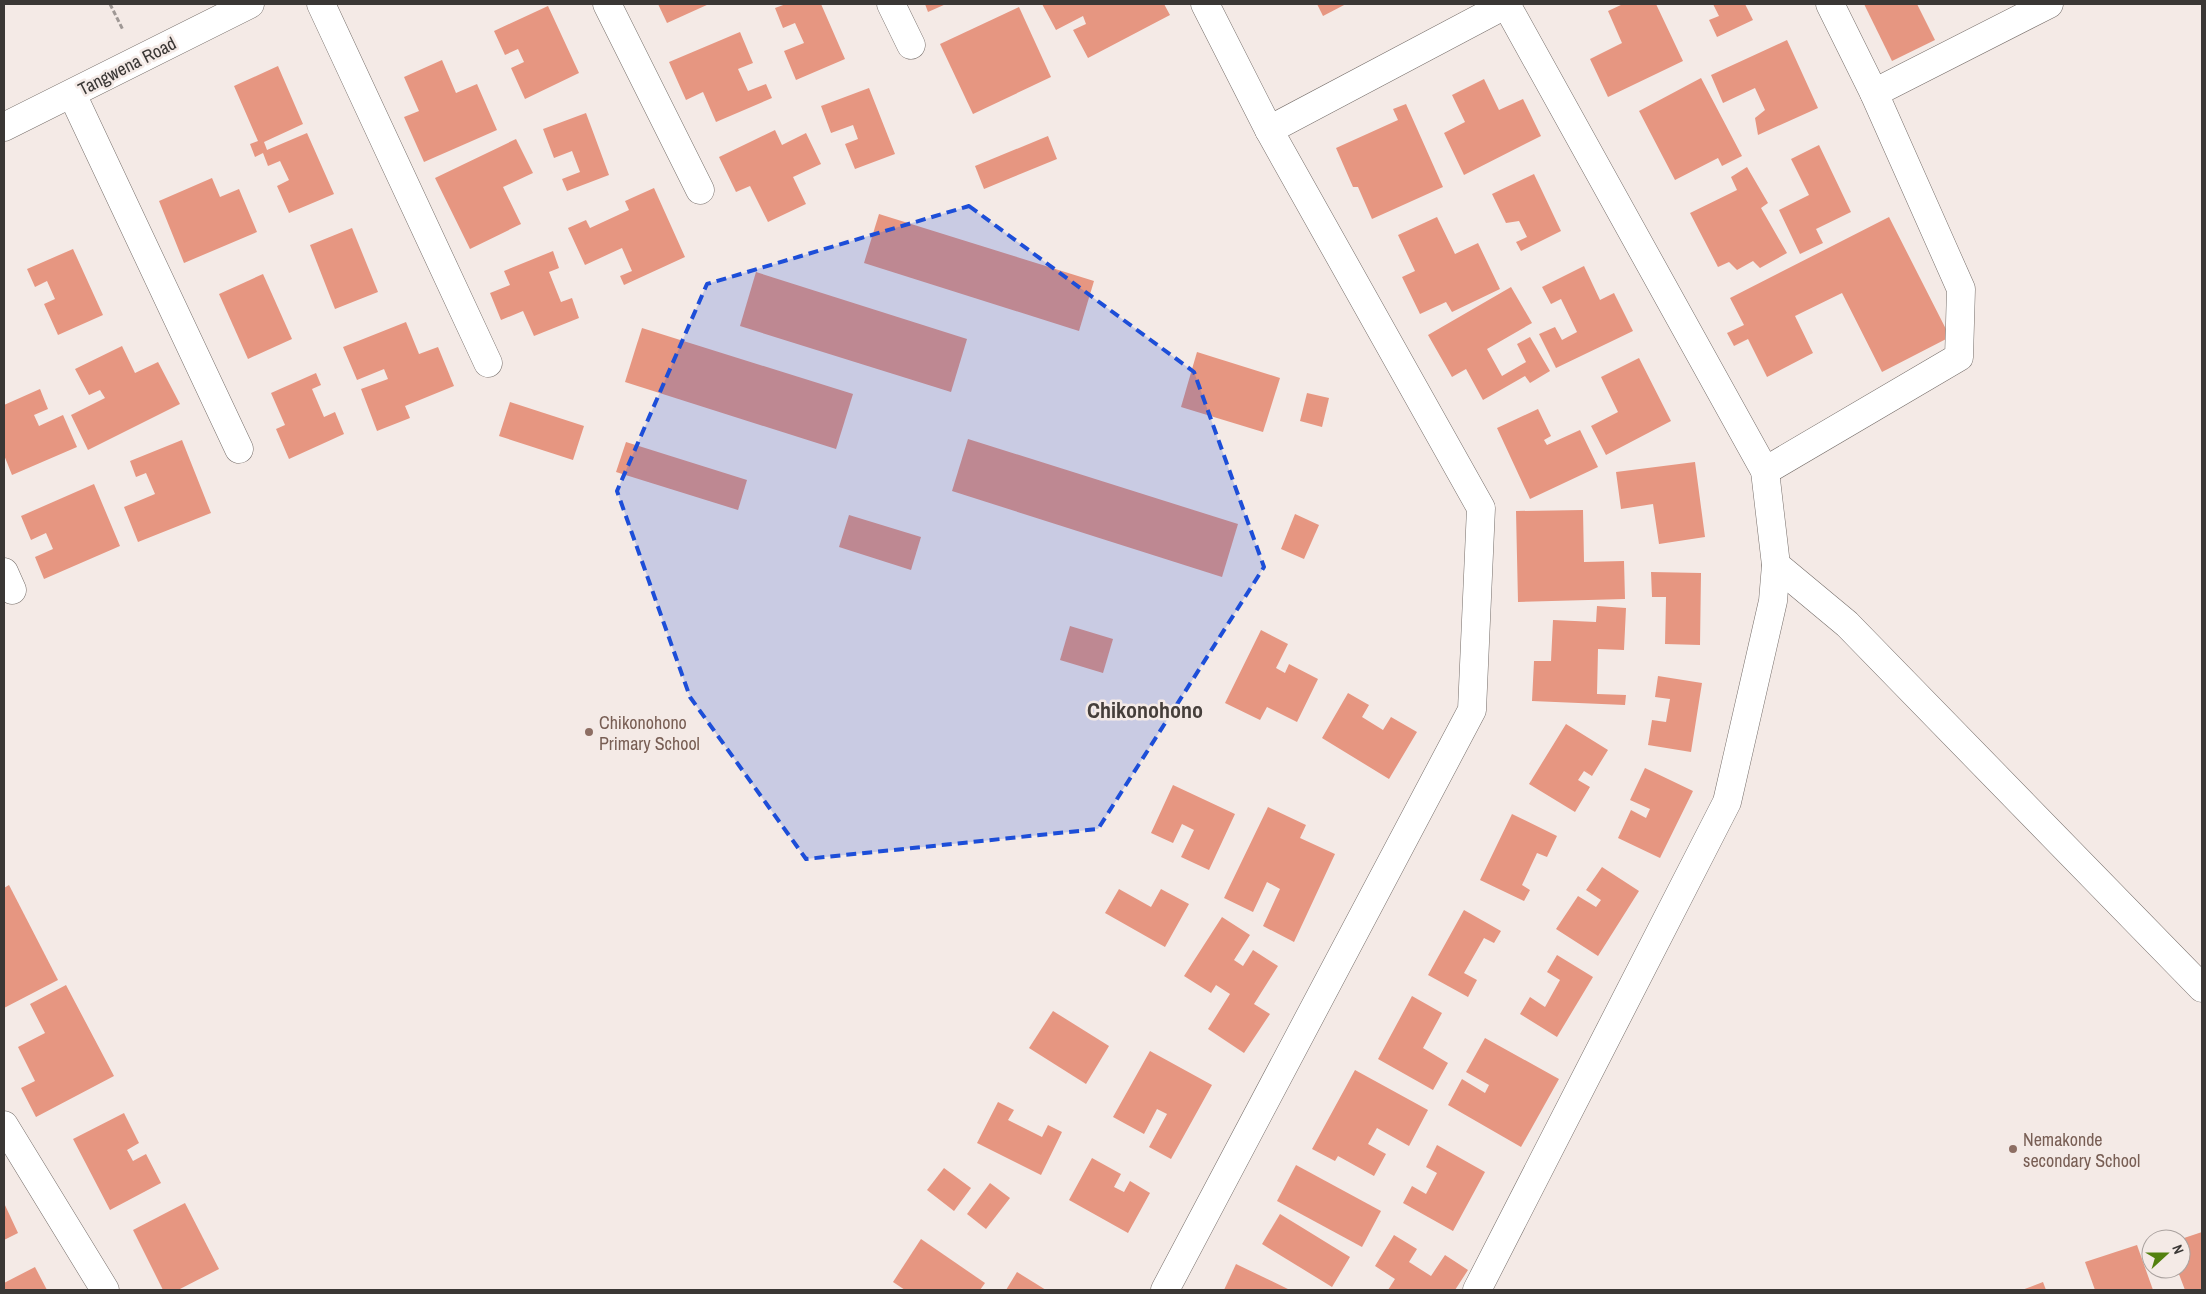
<svg xmlns="http://www.w3.org/2000/svg" width="2206" height="1294" viewBox="0 0 2206 1294" font-family="'Archivo Narrow',sans-serif">
  <style>
    .building { fill: #e69681 }
    .lines { fill: none; stroke-linecap: round; stroke-linejoin: round }
    .minor-casing { stroke: #766e6a; stroke-width: 29 }
    .tertiary-casing { stroke: #766e6a; stroke-width: 29 }
    .path { stroke: #9f9895; stroke-width: 3; stroke-dasharray: 5 2.5; stroke-linecap: butt }
    .minor { stroke: #fff; stroke-width: 28 }
    .tertiary { stroke: #fff; stroke-width: 28 }
    .marked { fill: #1d4ed8; fill-opacity: 0.2; stroke: #1d4ed8; stroke-width: 4; stroke-dasharray: 10 6; stroke-linejoin: round }
    .education-dot { fill: #8d6e63; stroke: #f4eae6; stroke-width: 2 }
    .labels { text-anchor: middle; dominant-baseline: central; stroke-width: 5; stroke-linejoin: round; paint-order: stroke }
    .street-label { font-size: 18px; fill: #3a3735; stroke: #f4eae6 }
    .education-label { font-size: 18px; fill: #785e54; stroke: #f4eae6; text-anchor: start }
    .district-label { font-size: 22px; font-weight: bold; fill: #453e3a; stroke: #f4eae6 }
  </style>
  <rect width="100%" height="100%" fill="#f4eae6"/>
  <!-- building -->
  <g class="building">
    <polygon points="658,4 709,4 667,23"/>
    <polygon points="786,4 821,4 845,59 796,80 784,51 804,43 795,23 783,28 775,8"/>
    <polygon points="925,4 946,4 928,12"/>
    <polygon points="1042,4 1164,4 1170,15 1088,58 1073,30 1086,24 1083,16 1056,30"/>
    <polygon points="1317,4 1346,4 1323,16"/>
    <polygon points="1623,4 1656,4 1683,61 1608,97 1590,59 1622,43 1608,11"/>
    <polygon points="1713,4 1745,4 1753,20 1717,37 1709,20 1719,16"/>
    <polygon points="1864,4 1917,4 1935,40 1892,61"/>
    <polygon points="548,6 579,73 525,99 511,68 524,62 518,49 505,55 494,31"/>
    <polygon points="1019,7 1051,77 973,114 940,44"/>
    <polygon points="740,32 753,63 738,69 748,91 766,84 772,98 716,122 703,92 686,100 669,62"/>
    <polygon points="1787,40 1818,108 1758,135 1755,118 1765,110 1755,88 1723,103 1711,75"/>
    <polygon points="442,60 456,93 477,84 497,130 424,162 404,117 419,111 404,77"/>
    <polygon points="278,66 303,124 264,142 267,150 307,133 334,194 289,213 277,186 289,180 280,161 268,166 263,153 255,157 250,144 258,141 234,86"/>
    <polygon points="1701,78 1742,156 1722,166 1718,158 1675,180 1639,111"/>
    <polygon points="1484,79 1499,110 1523,99 1541,136 1464,175 1444,133 1465,122 1452,95"/>
    <polygon points="869,88 895,154 855,169 845,144 858,139 853,125 831,133 821,106"/>
    <polygon points="1406,104 1443,187 1372,219 1358,187 1353,187 1336,148 1398,120 1393,109"/>
    <polygon points="586,113 609,175 567,191 562,179 580,172 572,151 554,158 543,129"/>
    <polygon points="775,130 782,145 806,133 821,164 793,177 806,204 768,222 750,186 736,192 719,157"/>
    <polygon points="1048,136 1057,159 984,189 975,166"/>
    <polygon points="516,139 533,173 503,187 521,224 470,249 435,178"/>
    <polygon points="1819,145 1851,212 1816,229 1823,243 1800,254 1779,210 1809,195 1791,159"/>
    <polygon points="1747,167 1768,203 1761,208 1787,253 1760,268 1753,261 1737,270 1729,262 1718,267 1690,213 1737,190 1731,177"/>
    <polygon points="1534,174 1561,231 1521,251 1516,242 1527,237 1519,221 1506,223 1492,194"/>
    <polygon points="212,178 220,197 239,189 257,232 184,263 159,201"/>
    <polygon points="654,188 685,257 624,285 620,276 632,271 622,248 585,265 568,228 586,220 590,228 629,210 625,201"/>
    <polygon points="879,214 1094,281 1079,331 864,263"/>
    <polygon points="1437,217 1455,254 1478,243 1500,289 1452,312 1446,302 1420,314 1402,277 1415,271 1398,235"/>
    <polygon points="1889,217 1950,337 1882,372 1842,293 1795,316 1813,353 1767,377 1748,339 1734,346 1727,333 1744,325 1730,298"/>
    <polygon points="352,228 378,292 335,309 310,245"/>
    <polygon points="73,249 103,315 58,335 44,304 55,299 47,281 35,287 27,269"/>
    <polygon points="553,251 559,268 549,272 561,302 572,298 579,318 534,336 523,311 501,320 490,293 510,285 504,271"/>
    <polygon points="1584,266 1600,300 1614,293 1633,331 1556,368 1539,334 1555,327 1562,340 1577,332 1561,299 1551,304 1542,287"/>
    <polygon points="756,272 967,339 951,392 740,326"/>
    <polygon points="263,274 292,339 248,359 219,294"/>
    <polygon points="1511,287 1532,323 1487,349 1502,376 1526,362 1517,344 1530,337 1550,371 1530,383 1525,376 1483,400 1466,369 1452,377 1428,335"/>
    <polygon points="406,322 419,354 438,347 454,386 405,406 410,418 377,431 361,389 388,379 384,369 357,380 343,347"/>
    <polygon points="642,328 853,394 836,449 625,382"/>
    <polygon points="122,346 135,373 158,362 180,404 88,450 71,415 105,398 100,390 89,395 75,369"/>
    <polygon points="1197,352 1280,378 1263,432 1181,407"/>
    <polygon points="1639,358 1671,421 1606,455 1591,426 1618,412 1601,377"/>
    <polygon points="316,373 321,385 312,389 324,417 335,412 344,434 289,459 276,429 285,425 271,393"/>
    <polygon points="40,389 48,409 34,415 39,426 63,415 77,447 12,475 4,455 4,405"/>
    <polygon points="1307,393 1329,398 1322,427 1300,421"/>
    <polygon points="510,402 584,426 573,460 499,436"/>
    <polygon points="1538,409 1551,436 1544,440 1547,445 1580,430 1598,467 1530,499 1497,428"/>
    <polygon points="968,439 1238,524 1222,577 952,491"/>
    <polygon points="182,440 211,513 138,542 124,507 155,494 146,473 136,477 130,461"/>
    <polygon points="626,442 747,480 738,510 616,472"/>
    <polygon points="1695,462 1705,537 1659,544 1653,504 1621,509 1616,472"/>
    <polygon points="94,484 120,546 44,579 35,557 53,549 46,533 31,540 21,516"/>
    <polygon points="1583,510 1584,562 1624,561 1625,599 1518,602 1516,511"/>
    <polygon points="1295,514 1319,525 1304,559 1281,549"/>
    <polygon points="849,515 921,537 911,570 839,547"/>
    <polygon points="1651,572 1701,573 1700,645 1665,644 1666,597 1652,597"/>
    <polygon points="1597,606 1626,608 1624,650 1598,649 1597,694 1626,695 1625,705 1532,701 1534,661 1551,661 1553,620 1596,622"/>
    <polygon points="1070,626 1113,639 1103,673 1060,660"/>
    <polygon points="1261,630 1288,644 1276,668 1285,673 1289,664 1318,679 1297,722 1267,707 1260,720 1225,703"/>
    <polygon points="1658,676 1702,683 1691,752 1648,745 1652,720 1666,722 1670,699 1655,697"/>
    <polygon points="1348,693 1369,705 1362,717 1383,730 1391,717 1417,732 1389,779 1322,738"/>
    <polygon points="1566,724 1608,750 1592,776 1584,771 1578,780 1590,787 1575,812 1529,784"/>
    <polygon points="1645,768 1693,791 1660,858 1618,838 1631,810 1646,818 1650,809 1630,800"/>
    <polygon points="1173,785 1235,814 1209,870 1181,857 1194,830 1182,824 1173,843 1151,833"/>
    <polygon points="1268,807 1306,825 1300,838 1335,854 1294,942 1263,926 1280,889 1267,882 1253,912 1224,898"/>
    <polygon points="1512,814 1557,836 1547,857 1537,853 1522,885 1530,890 1524,901 1480,880"/>
    <polygon points="1602,867 1639,891 1598,956 1556,929 1578,896 1596,907 1601,900 1586,890"/>
    <polygon points="9,885 58,980 4,1008 4,888"/>
    <polygon points="1119,889 1151,907 1161,889 1189,904 1165,947 1105,913"/>
    <polygon points="1464,910 1501,931 1494,943 1484,938 1464,973 1477,980 1468,997 1428,975"/>
    <polygon points="1222,917 1250,935 1234,960 1243,966 1253,950 1278,966 1254,1004 1270,1014 1244,1053 1208,1029 1230,994 1216,985 1211,993 1184,976"/>
    <polygon points="1557,955 1593,977 1557,1037 1520,1014 1530,997 1545,1007 1560,980 1547,972"/>
    <polygon points="66,985 114,1076 36,1117 21,1088 35,1081 18,1047 45,1033 30,1004"/>
    <polygon points="1412,996 1442,1013 1423,1048 1448,1063 1433,1090 1378,1059"/>
    <polygon points="1053,1011 1109,1046 1086,1084 1029,1048"/>
    <polygon points="1485,1038 1559,1079 1521,1147 1448,1105 1462,1079 1485,1093 1489,1085 1466,1072"/>
    <polygon points="1150,1051 1212,1085 1171,1159 1149,1147 1167,1114 1157,1109 1144,1134 1113,1117"/>
    <polygon points="1355,1070 1428,1110 1409,1146 1377,1128 1368,1144 1386,1154 1374,1176 1338,1156 1335,1161 1312,1149"/>
    <polygon points="998,1102 1014,1110 1008,1120 1042,1137 1048,1125 1062,1132 1041,1175 977,1143"/>
    <polygon points="124,1113 139,1143 127,1150 133,1161 146,1154 161,1183 110,1210 73,1139"/>
    <polygon points="1437,1145 1485,1172 1453,1231 1403,1203 1412,1186 1426,1194 1437,1173 1426,1167"/>
    <polygon points="1092,1158 1121,1174 1114,1187 1124,1192 1130,1181 1150,1193 1128,1233 1069,1200"/>
    <polygon points="1296,1165 1381,1211 1362,1247 1277,1201"/>
    <polygon points="944,1168 971,1188 954,1211 927,1190"/>
    <polygon points="990,1183 1010,1198 986,1229 967,1214"/>
    <polygon points="4,1203 18,1233 4,1240"/>
    <polygon points="185,1203 219,1269 178,1290 163,1290 133,1230"/>
    <polygon points="1280,1214 1350,1257 1332,1287 1262,1244"/>
    <polygon points="2202,1232 2202,1290 2185,1290 2177,1269 2181,1269 2181,1239"/>
    <polygon points="1394,1235 1417,1249 1409,1262 1431,1276 1445,1255 1468,1270 1455,1290 1388,1290 1395,1279 1375,1266"/>
    <polygon points="921,1239 985,1283 980,1290 905,1290 893,1282"/>
    <polygon points="2137,1245 2153,1290 2095,1290 2085,1262"/>
    <polygon points="1236,1264 1290,1290 1224,1290"/>
    <polygon points="35,1267 47,1290 4,1290 4,1283"/>
    <polygon points="1017,1272 1046,1290 1006,1290"/>
    <polygon points="2043,1282 2046,1290 2022,1290"/>
  </g>
  <g class="lines">
    <defs>
      <g id="minor">
        <polyline points="321,4 488,363"/>
        <polyline points="607,4 700,190"/>
        <polyline points="891,4 911,45"/>
        <polyline points="1506,4 1765,471 1776,565 1847,624 2202,988"/>
        <polyline points="1874,93 2049,4"/>
        <polyline points="72,94 239,449"/>
        <polyline points="1269,130 1507,4"/>
        <polyline points="1765,471 1959,357 1961,289 1874,93 1830,4"/>
        <polyline points="4,572 12,590"/>
        <polyline points="4,1125 105,1290"/>
        <polyline points="1165,1290 1472,710 1481,508 1269,130 1205,4"/>
        <polyline points="1477,1290 1727,802 1773,601 1776,565"/>
      </g>
      <polyline id="tertiary" points="4,127 250,4"/>
    </defs>
    <!-- minor casing -->
    <use href="#minor" class="minor-casing"/>
    <!-- tertiary casing -->
    <use href="#tertiary" class="tertiary-casing"/>
    <!-- path -->
    <polyline class="path" points="110,4 123,30"/>
    <!-- minor -->
    <use href="#minor" class="minor"/>
    <!-- tertiary -->
    <use href="#tertiary" class="tertiary"/>
  </g>
  <!-- marked area -->
  <path class="marked" d="M969 206 1194 372 1264 567 1098 829 806 859 690 697 617 491 707 284Z"/>
  <!-- markers -->
  <g class="education-dot">
    <circle cx="589" cy="732" r="5"/>
    <circle cx="2013" cy="1149" r="5"/>
  </g>
  <g class="labels">
    <!-- street labels -->
    <g class="street-label">
      <text transform="translate(127 66) rotate(-27)">Tangwena Road</text>
    </g>
    <!-- education labels -->
    <g class="education-label">
      <text x="599" y="722">Chikonohono<tspan x="599" dy="21">Primary School</tspan></text>
      <text x="2023" y="1139">Nemakonde<tspan x="2023" dy="21">secondary School</tspan></text>
    </g>
    <!-- district labels -->
    <g class="district-label">
      <text x="1145" y="710">Chikonohono</text>
    </g>
  </g>
  <!-- border -->
  <rect width="2206" height="1294" fill="none" stroke="#3a3735" stroke-width="10"/>
  <!-- north arrow -->
  <g transform="translate(2166 1254) rotate(69)"><circle r="24" fill="#f4eae6" stroke="#aaa29f"/>
  <path d="M0-4L9 19L0 12L-9 19Z" fill="#53810f"/>
  <text y="-8" font-size="14" font-weight="bold" text-anchor="middle" fill="#3a3735">N</text>
  </g>
</svg>
